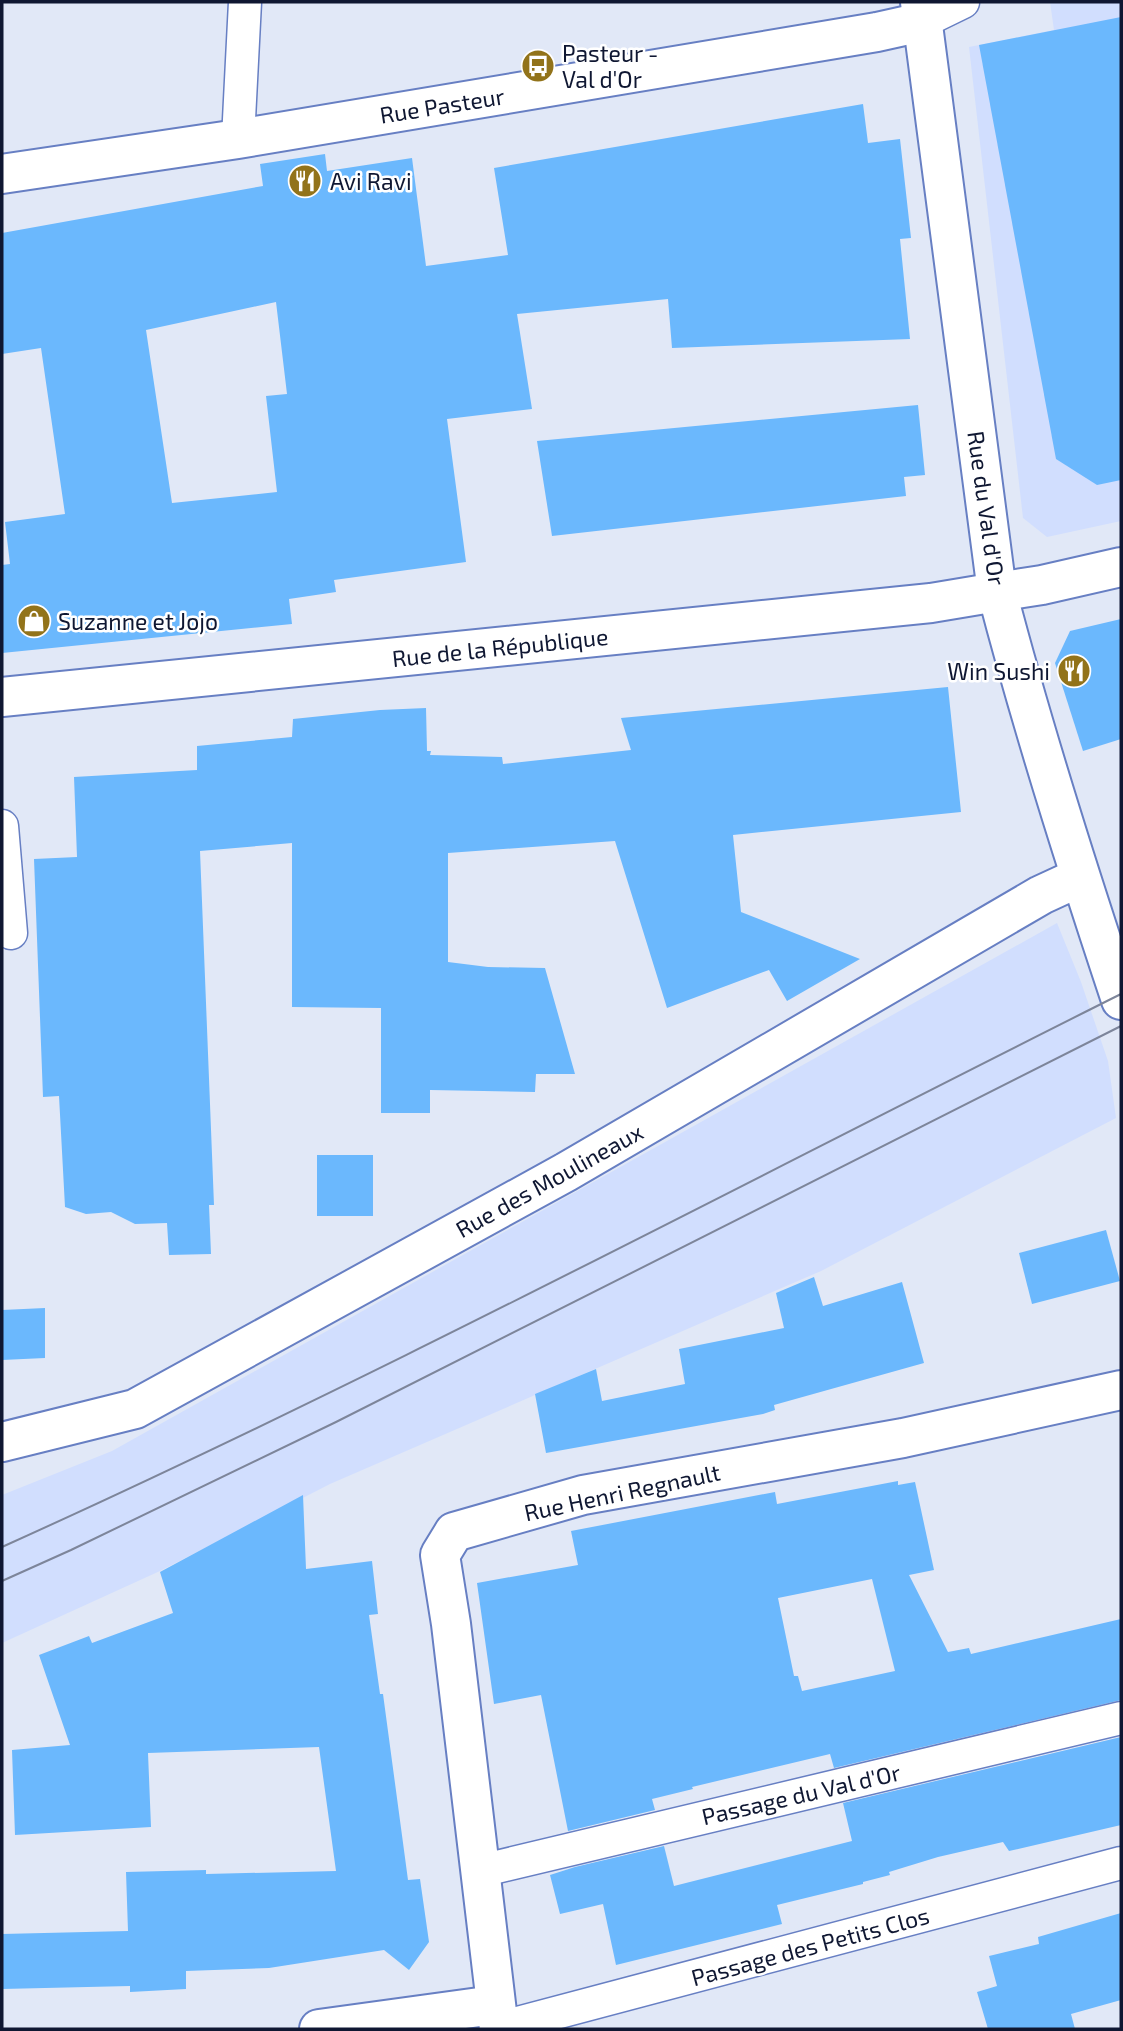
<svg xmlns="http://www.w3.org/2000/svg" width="1123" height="2031" viewBox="0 0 1123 2031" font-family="'Exo 2',sans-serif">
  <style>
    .built { fill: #d1defe }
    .building { fill: #6bb8fd; fill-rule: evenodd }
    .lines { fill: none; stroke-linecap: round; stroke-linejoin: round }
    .service-casing { stroke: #677fc3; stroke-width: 35 }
    .minor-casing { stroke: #677fc3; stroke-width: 42 }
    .tertiary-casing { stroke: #677fc3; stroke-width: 42 }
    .secondary-casing { stroke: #677fc3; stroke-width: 42 }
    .service { stroke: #fff; stroke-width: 32 }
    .minor { stroke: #fff; stroke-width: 38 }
    .tertiary { stroke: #fff; stroke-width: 38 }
    .secondary { stroke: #fff; stroke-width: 38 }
    .tram { stroke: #7d859a; stroke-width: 2 }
    .labels { text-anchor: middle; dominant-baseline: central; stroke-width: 5; stroke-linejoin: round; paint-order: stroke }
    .poi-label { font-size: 23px; fill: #0f1732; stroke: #fff; text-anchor: start }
    .street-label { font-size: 23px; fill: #0f1732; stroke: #fff }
  </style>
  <rect width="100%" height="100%" fill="#e1e8f7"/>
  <!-- built -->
  <g class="built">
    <polygon points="1050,2 1121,2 1121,521 1047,537 1023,518 969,47 1054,30"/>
    <polygon points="1057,923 1081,982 1108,1061 1116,1118 821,1271 330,1484 160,1571 2,1643 2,1495 112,1451"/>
  </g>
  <!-- building -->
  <g class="building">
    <polygon points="1121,17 1121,480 1097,485 1056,459 979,45"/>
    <path d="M863 104 868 143 900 139 911 238 900 239 910 339 672 348 668 299 517 314 532 409 447 419 466 562 334 580 336 592 289 599 292 624 2 653V565L10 564 5 522 65 514 41 348 2 354V233L263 186 260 164 325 154 327 171 412 158 426 266 508 255 494 168ZM276 302 287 394 266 396 277 492 172 503 146 330Z"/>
    <polygon points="918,405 925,475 904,477 906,496 552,536 537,441"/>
    <polygon points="1121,619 1121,739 1083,751 1055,663 1070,631"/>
    <polygon points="948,687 961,812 733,835 741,912 860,959 787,1001 769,970 667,1008 615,841 448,853 448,962 488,967 545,968 575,1074 536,1074 535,1092 430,1090 430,1113 381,1113 381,1008 292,1007 292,843 200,851 214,1205 209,1205 211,1254 169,1255 167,1223 135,1224 111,1212 86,1214 65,1207 59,1096 43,1097 34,859 77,857 74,777 197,770 197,746 292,737 293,719 380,710 426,708 427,751 431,751 430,755 502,757 503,764 631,750 621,718"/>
    <rect x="317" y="1155" width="56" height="61"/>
    <polygon points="1106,1230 1120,1281 1032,1304 1019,1253"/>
    <polygon points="814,1277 823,1306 902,1282 924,1363 774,1405 775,1410 763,1414 546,1453 535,1394 596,1369 602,1401 685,1384 679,1349 784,1328 776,1293"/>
    <polygon points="45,1308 45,1358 2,1360 2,1310"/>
    <path d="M898 1481V1485L915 1482 934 1570 909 1575 948 1652 969 1648 971 1654 1121 1619V1700L834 1768 830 1754 692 1787 693 1789 652 1799 655 1810 568 1831 541 1695 494 1704 477 1583 578 1565 571 1531 775 1492 777 1504ZM872 1579 895 1671 802 1691 798 1676H794L778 1598Z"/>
    <polygon points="303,1495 306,1569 372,1561 378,1614 369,1615 380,1694 383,1694 408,1880 420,1879 429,1942 409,1970 384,1950 269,1968 186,1971 186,1989 130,1992 130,1986 2,1989 2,1934 128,1931 126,1872 206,1870 206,1874 336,1871 319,1747 148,1753 151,1827 15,1835 12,1750 70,1745 39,1655 89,1636 92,1643 173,1613 160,1572"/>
    <polygon points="1121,1737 1121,1825 1009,1851 1003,1842 938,1857 889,1872 890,1875 863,1882 863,1884 777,1905 782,1924 616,1965 603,1904 560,1914 550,1875 575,1867 664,1846 674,1886 852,1841 843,1803"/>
    <polygon points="1121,1913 1121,2000 1071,2014 1075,2029 988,2029 977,1992 997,1986 989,1956 1039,1944 1038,1937"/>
  </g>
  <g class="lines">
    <defs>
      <g id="service">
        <polyline points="922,22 963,2"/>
        <polyline points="238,139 245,2"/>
        <polyline points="2,826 11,933"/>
        <polyline points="480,1871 1121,1718"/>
        <polyline points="499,2028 1121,1863"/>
      </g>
      <g id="minor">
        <polyline points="2,174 238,139 877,32 922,22"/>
        <polyline points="2,697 931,603 997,592"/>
        <polyline points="2,1442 135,1409 566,1172 1041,895 1080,877"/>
        <polyline points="319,2029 494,2005"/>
        <polyline points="499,2029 451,1624 440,1555 454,1532 583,1495 903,1438 1121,1390"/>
      </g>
      <polyline id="tertiary" points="997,592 1042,585 1121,567"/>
      <path id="secondary" d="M920 2 997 592C1033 730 1076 865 1121 1000"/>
    </defs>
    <!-- service casing -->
    <use href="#service" class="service-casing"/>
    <!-- minor casing -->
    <use href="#minor" class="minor-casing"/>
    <!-- tertiary casing -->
    <use href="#tertiary" class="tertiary-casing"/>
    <!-- secondary casing -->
    <use href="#secondary" class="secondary-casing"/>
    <!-- service -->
    <use href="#service" class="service"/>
    <!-- minor -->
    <use href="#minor" class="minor"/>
    <!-- tertiary -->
    <use href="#tertiary" class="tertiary"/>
    <!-- secondary -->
    <use href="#secondary" class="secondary"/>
    <!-- tram -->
    <g class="tram">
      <path d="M2 1547C381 1376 749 1180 1121 994"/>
      <polyline points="2,1581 71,1550 336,1422 1121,1026"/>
    </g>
  </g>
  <!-- icons -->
  <defs>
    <symbol id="bus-disc" viewBox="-11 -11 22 22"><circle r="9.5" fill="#92731a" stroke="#fff"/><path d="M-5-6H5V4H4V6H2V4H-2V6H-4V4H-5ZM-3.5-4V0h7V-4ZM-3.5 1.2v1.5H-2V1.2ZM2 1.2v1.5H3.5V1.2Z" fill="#fff"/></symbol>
    <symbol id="restaurant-disc" viewBox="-11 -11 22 22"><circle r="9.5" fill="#92731a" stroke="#fff"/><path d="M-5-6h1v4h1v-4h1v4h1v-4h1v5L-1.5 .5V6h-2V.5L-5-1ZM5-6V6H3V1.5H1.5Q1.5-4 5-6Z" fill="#fff"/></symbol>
    <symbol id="shop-disc" viewBox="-11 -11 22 22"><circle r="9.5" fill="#92731a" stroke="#fff"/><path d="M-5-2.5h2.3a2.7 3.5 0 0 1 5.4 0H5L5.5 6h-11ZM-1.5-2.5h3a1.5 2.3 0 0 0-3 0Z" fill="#fff"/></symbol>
  </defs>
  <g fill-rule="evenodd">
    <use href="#bus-disc" x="519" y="47" width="38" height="38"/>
    <use href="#restaurant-disc" x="286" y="162" width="38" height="38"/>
    <use href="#shop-disc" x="15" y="602" width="38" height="38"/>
    <use href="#restaurant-disc" x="1055" y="652" width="38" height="38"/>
  </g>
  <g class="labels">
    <!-- poi labels -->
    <g class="poi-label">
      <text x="562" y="53">Pasteur -<tspan x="562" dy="26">Val d'Or</tspan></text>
      <text x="330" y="181">Avi Ravi</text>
      <text x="58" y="621">Suzanne et Jojo</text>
      <text x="1050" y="671" text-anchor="end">Win Sushi</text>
    </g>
    <!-- street labels -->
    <g class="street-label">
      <text transform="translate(442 105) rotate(-9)">Rue Pasteur</text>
      <text transform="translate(987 508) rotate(82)">Rue du Val d'Or</text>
      <text transform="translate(500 647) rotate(-6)">Rue de la République</text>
      <text transform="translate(549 1180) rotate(-29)">Rue des Moulineaux</text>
      <text transform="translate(622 1492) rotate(-12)">Rue Henri Regnault</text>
      <text transform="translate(801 1794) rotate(-13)">Passage du Val d'Or</text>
      <text transform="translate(810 1946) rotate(-15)">Passage des Petits Clos</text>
    </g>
  </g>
  <!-- border -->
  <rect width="1123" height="2031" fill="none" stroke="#0f1732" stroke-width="7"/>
</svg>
